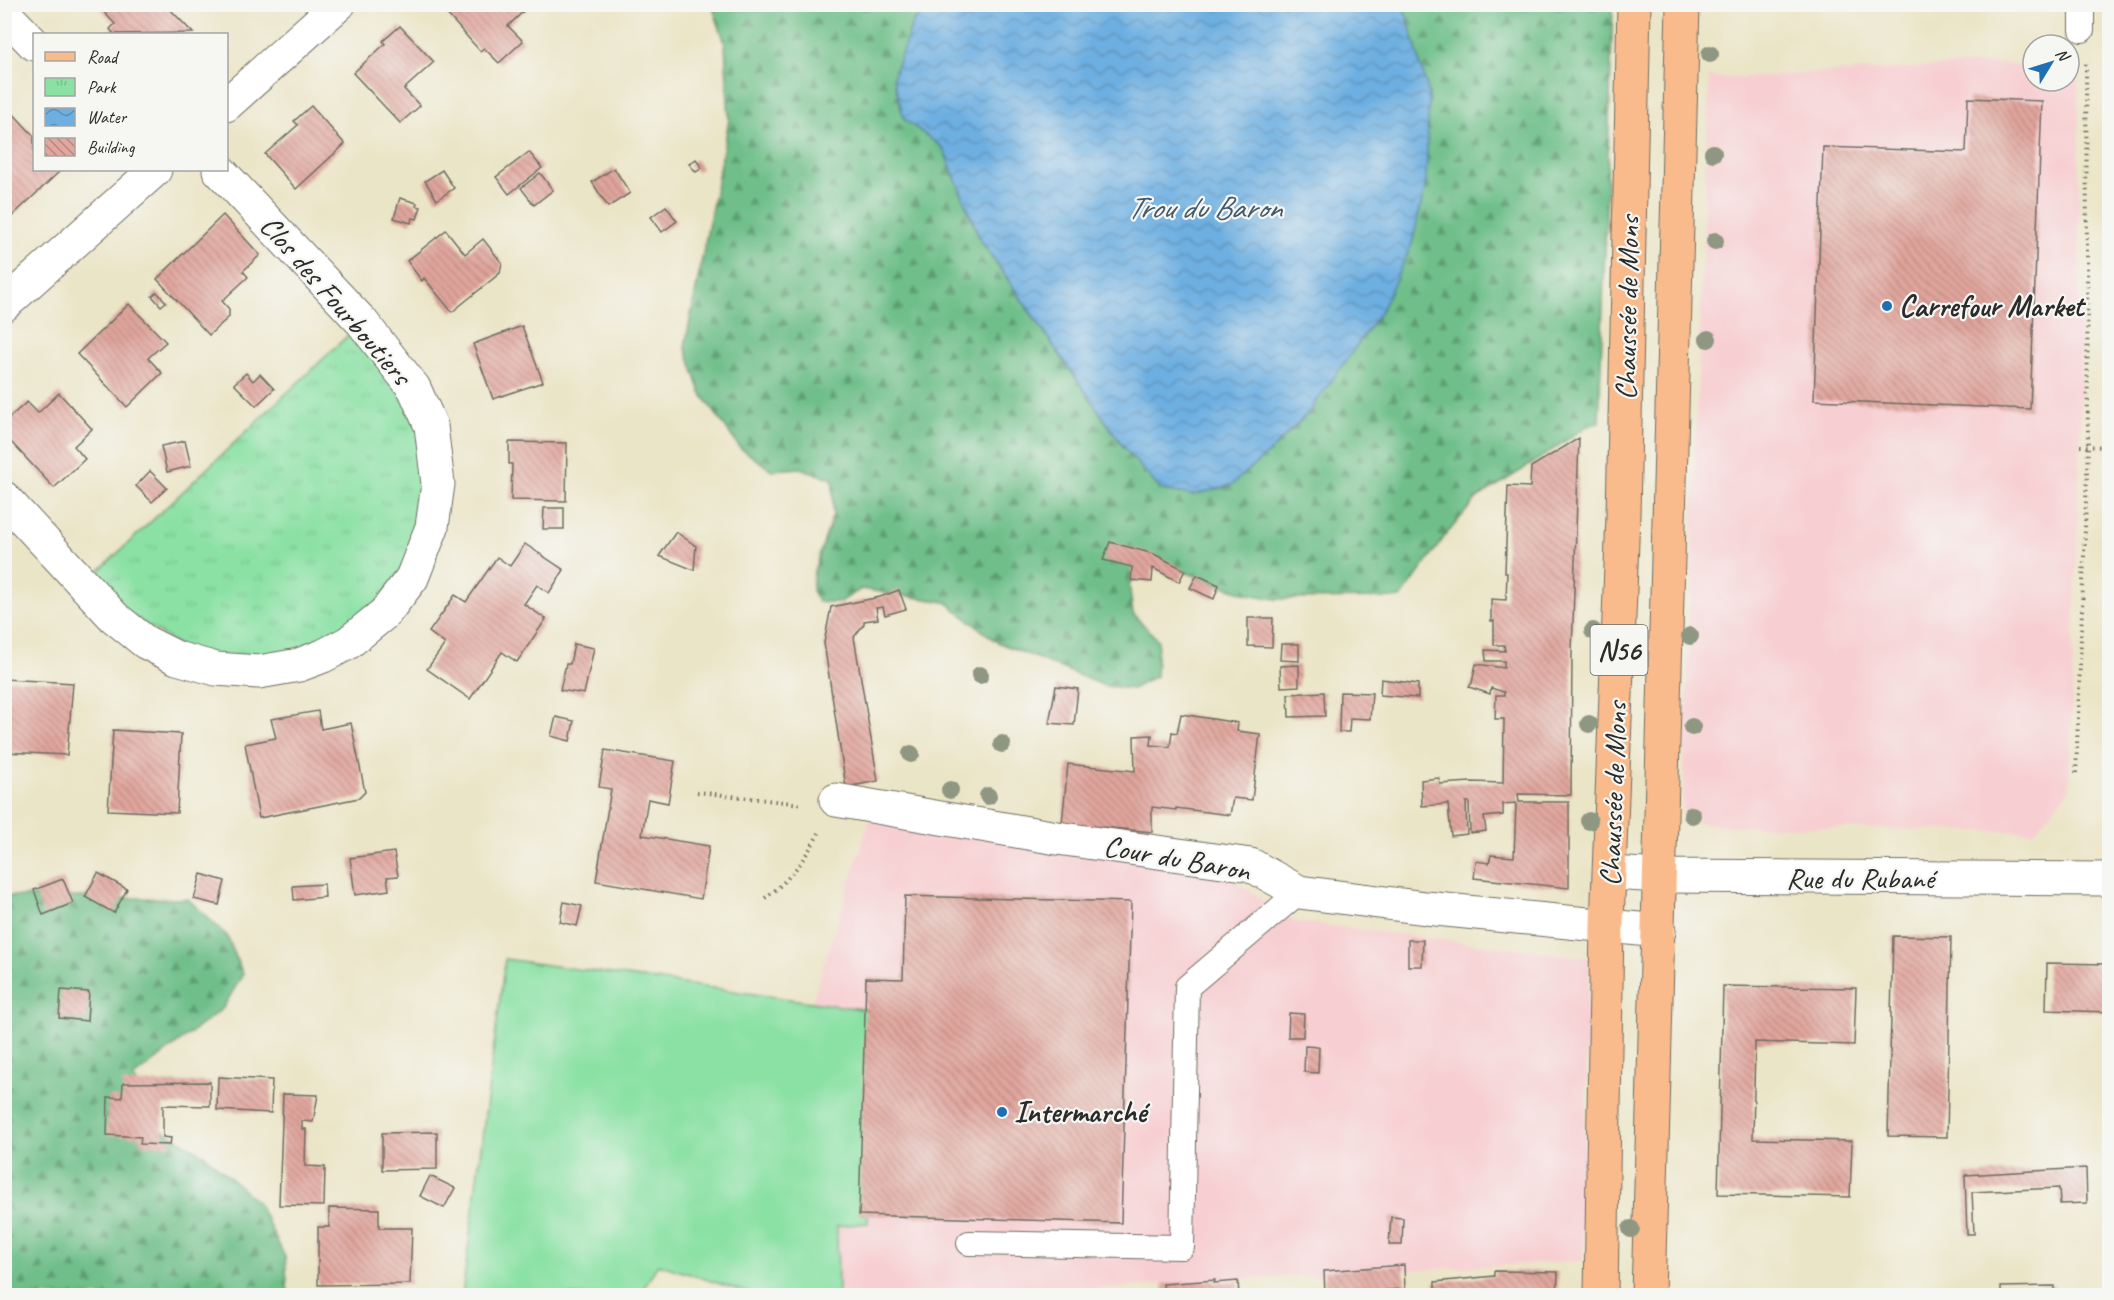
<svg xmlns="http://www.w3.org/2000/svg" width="2114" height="1300" viewBox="0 0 2114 1300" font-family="Caveat,sans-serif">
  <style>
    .built { fill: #f7cfd2 }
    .green { fill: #8be1a4; stroke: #5b8668; stroke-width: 1.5 }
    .forest { fill: url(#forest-firs); stroke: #4e755a; stroke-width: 1.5 }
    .park { fill: url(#park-tufts); stroke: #5b8668; stroke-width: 1.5 }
    .water { fill: url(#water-waves); stroke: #4c6d86; stroke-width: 1.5 }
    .building { fill: url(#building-back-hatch) }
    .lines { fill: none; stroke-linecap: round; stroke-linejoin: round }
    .service-casing { stroke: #6e6c62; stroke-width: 26 }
    .minor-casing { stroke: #6e6c62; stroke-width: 35 }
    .primary-casing { stroke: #6e6c62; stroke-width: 35 }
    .path { stroke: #6e6c62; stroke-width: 4; stroke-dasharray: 1.5 4.5; stroke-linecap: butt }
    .service { stroke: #fff; stroke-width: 24 }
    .minor { stroke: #fff; stroke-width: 33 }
    .primary { stroke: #fabb8c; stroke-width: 33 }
    .tree { fill: #8f9782 }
    .poi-dot { fill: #1f6fb2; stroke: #f6f6f2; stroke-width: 2 }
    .labels { text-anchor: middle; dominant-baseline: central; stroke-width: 4.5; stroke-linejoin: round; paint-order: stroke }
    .shield { fill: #f6f6f2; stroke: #686867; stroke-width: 1.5 }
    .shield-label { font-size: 28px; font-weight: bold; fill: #2b2b2b }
    .street-label { font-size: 30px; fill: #2b2b2b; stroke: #f6f6f2 }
    .poi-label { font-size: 30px; font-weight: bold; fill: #2b2b2b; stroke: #f6f6f2; text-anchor: start }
    .water-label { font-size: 32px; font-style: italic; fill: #42596b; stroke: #f6f6f2 }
  </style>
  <defs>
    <pattern id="forest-firs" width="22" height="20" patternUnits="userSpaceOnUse" patternTransform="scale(1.5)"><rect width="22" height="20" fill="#70bf8a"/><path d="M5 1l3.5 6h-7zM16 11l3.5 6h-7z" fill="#5c9b71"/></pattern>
    <pattern id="park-tufts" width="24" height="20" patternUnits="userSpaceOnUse" patternTransform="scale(1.5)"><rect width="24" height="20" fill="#8be1a4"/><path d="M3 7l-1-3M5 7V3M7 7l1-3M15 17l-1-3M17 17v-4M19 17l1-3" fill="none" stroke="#78c18d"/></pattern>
    <pattern id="water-waves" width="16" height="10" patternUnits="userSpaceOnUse" patternTransform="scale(1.5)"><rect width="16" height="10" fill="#6dafe1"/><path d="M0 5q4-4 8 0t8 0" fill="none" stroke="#5a8fb7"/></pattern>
    <pattern id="building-back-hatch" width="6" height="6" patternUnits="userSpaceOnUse" patternTransform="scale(1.5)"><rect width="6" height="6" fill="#e1a69d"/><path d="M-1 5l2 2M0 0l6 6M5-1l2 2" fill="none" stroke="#b78780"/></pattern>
  </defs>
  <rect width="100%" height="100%" fill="#f6f6f2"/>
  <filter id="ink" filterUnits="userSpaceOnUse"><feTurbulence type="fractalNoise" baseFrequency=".0167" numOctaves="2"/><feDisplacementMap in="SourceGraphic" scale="12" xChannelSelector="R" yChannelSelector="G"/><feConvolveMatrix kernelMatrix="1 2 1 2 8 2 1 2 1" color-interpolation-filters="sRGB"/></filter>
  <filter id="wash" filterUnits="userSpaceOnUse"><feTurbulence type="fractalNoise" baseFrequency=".008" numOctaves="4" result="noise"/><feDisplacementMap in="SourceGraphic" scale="24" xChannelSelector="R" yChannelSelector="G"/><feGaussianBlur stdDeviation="1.35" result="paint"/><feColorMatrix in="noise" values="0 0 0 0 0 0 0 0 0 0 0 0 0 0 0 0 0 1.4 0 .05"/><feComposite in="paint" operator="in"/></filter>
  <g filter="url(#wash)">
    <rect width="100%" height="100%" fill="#ebe5c7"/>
    <!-- built -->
    <g class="built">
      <polygon points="2000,63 2033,67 2033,81 2069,81 2069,70 2078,71 2081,414 2069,790 2034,832 1731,826 1682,821 1709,76 1726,78"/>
      <polygon points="874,806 1220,870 1293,921 1589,958 1583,1261 1241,1279 1019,1295 838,1295 837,1226 868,1222 868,1010 812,1002"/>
    </g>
    <!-- green -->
    <polygon class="green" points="505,959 868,1010 868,1223 837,1226 838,1295 755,1295 658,1264 640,1295 462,1296"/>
    <!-- forest -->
    <g class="forest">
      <polygon points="712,5 932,5 913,22 904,119 943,148 980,240 1125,449 1230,486 1272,450 1310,411 1406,13 1400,5 1613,5 1599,423 1587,426 1533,463 1477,498 1445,536 1401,598 1275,599 1244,593 1162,564 1129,583 1133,614 1158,640 1156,676 1132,689 1105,686 997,642 946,602 861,589 840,602 818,602 812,590 814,571 833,515 833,479 800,468 772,470 740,448 701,393 685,346 729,120 725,43"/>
      <polygon points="5,896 188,899 227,936 243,974 223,1008 134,1077 147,1121 205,1155 258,1203 285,1257 288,1295 5,1296"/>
    </g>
    <!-- park -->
    <polygon class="park" points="362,322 414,388 432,527 348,643 216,669 84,585"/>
    <!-- water -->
    <polygon class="water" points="932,5 1400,4 1406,13 1429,94 1426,184 1412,244 1381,311 1310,411 1272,450 1230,486 1193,495 1161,490 1125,449 980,239 943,148 904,119 893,77 913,22"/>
    <g id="blocks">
      <!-- building -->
      <g class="building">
        <polygon points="103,4 165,4 193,33 114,34 110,29 115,24 100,8"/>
        <polygon points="438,4 531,4 508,26 523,41 499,63 484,48 480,51"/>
        <polygon points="400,26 434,62 404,89 420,106 400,123 353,73 385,44 383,41"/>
        <polygon points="1968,98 2042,101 2030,409 1814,400 1823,147 1966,152"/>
        <polygon points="311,106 345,144 296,189 265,154 298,125 294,121"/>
        <polygon points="9,109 34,136 34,170 61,170 8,220 4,216 4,113"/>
        <polygon points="529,152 542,168 509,194 496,177"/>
        <polygon points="696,159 702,168 696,172 689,164"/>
        <polygon points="614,168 630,193 608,207 592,182"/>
        <polygon points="442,170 454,188 437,200 425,181"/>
        <polygon points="540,173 553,190 534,205 521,188"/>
        <polygon points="400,198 417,203 416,206 421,207 417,219 412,218 411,223 394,218"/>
        <polygon points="666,206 677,221 662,232 651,217"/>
        <polygon points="223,215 260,255 243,271 248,277 222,301 229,309 229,317 209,335 157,279"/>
        <polygon points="446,230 465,254 483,239 502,263 500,273 452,312 424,278 422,281 407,261"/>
        <polygon points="157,292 166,302 161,306 152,296"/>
        <polygon points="129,304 166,342 148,358 162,373 127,407 77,354"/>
        <polygon points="522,326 543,382 493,399 473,344"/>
        <polygon points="246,373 253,381 260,374 274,389 256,406 234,384"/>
        <polygon points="59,393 92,429 74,446 85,459 54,488 11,442 9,444 4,438 4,422 27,402 38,413"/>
        <polygon points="1579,438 1572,652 1571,795 1518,794 1519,802 1569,802 1569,888 1474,878 1476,861 1489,863 1491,855 1514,857 1516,803 1503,804 1503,815 1484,817 1486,831 1470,833 1469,802 1466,802 1467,834 1451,836 1448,804 1422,806 1421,780 1439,778 1440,784 1471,782 1503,783 1504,719 1495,719 1496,695 1504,695 1504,692 1491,688 1490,694 1469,687 1472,683 1476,664 1504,668 1504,661 1486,661 1485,650 1505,651 1504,645 1494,645 1494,621 1491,621 1491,599 1506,600 1507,573 1505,573 1508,486 1530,487 1531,467"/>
        <polygon points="185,441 191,466 167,472 161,446"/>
        <polygon points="509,442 567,443 566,501 511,500 512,464 509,464"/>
        <polygon points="150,471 167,488 152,502 136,486"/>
        <polygon points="544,508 564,508 564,529 543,529"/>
        <polygon points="676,532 696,546 694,570 659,556"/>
        <polygon points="1110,542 1154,554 1185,570 1179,582 1153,568 1152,582 1131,580 1132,567 1103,560"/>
        <polygon points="525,544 564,570 549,593 537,585 524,604 546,619 517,662 502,652 470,699 427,669 445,644 429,632 455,595 466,602 497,557 510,566"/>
        <polygon points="1197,575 1219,585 1214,599 1190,588"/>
        <polygon points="899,590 906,609 885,615 883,607 876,608 878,619 864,621 864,624 854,637 878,781 846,787 824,643 831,607 880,597"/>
        <polygon points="1248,618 1273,618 1272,647 1248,646"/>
        <polygon points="574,644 594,648 584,694 560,690 566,664 570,664"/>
        <polygon points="1281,644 1299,644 1299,661 1280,660"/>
        <polygon points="1299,665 1299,686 1281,687 1280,666"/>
        <polygon points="4,679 73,683 67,755 4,752"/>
        <polygon points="1381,679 1418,684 1418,698 1380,695"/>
        <polygon points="1056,686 1078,689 1074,725 1049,723"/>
        <polygon points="1324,692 1325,716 1289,717 1288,694"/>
        <polygon points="1340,692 1372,693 1370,719 1350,718 1349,732 1339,732"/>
        <polygon points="318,711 321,729 351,723 365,792 359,798 259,818 245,744 276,738 271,719"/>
        <polygon points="1181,714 1238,723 1237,731 1260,734 1252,800 1233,798 1230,815 1176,808 1176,810 1152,807 1152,832 1062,823 1068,764 1135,771 1134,736 1152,735 1151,745 1170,747 1172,732 1177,733"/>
        <polygon points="556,717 574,721 570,741 551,736"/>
        <polygon points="113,730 181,734 177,813 108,810"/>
        <polygon points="605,750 675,761 668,803 648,799 642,835 709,846 701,899 596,881 611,789 599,787"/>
        <polygon points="394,852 398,876 387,877 389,890 355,895 350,858"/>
        <polygon points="98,873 127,889 114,913 85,897"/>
        <polygon points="201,874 225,881 219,905 194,899"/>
        <polygon points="63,879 73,903 43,915 34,890"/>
        <polygon points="324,884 325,897 294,900 293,886"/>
        <polygon points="905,896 1131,902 1121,1223 859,1215 866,978 903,979"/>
        <polygon points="564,902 582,906 577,926 560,922"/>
        <polygon points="1893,936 1951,937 1947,1137 1888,1136"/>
        <polygon points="1408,940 1423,940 1422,966 1408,966"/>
        <polygon points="2047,963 2109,964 2109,1012 2046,1010"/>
        <polygon points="1723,986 1856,988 1854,1045 1755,1042 1753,1139 1852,1141 1850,1197 1718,1194"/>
        <polygon points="61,990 89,992 87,1021 59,1018"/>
        <polygon points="1289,1013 1304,1014 1303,1037 1288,1037"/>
        <polygon points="1305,1046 1319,1047 1318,1073 1304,1072"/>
        <polygon points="218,1077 272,1080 271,1113 217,1110"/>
        <polygon points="210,1082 210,1106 163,1105 163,1137 171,1138 170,1145 140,1144 141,1137 107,1135 108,1097 122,1098 123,1083"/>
        <polygon points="283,1094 318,1095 313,1122 302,1121 302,1129 306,1129 305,1166 325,1167 324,1206 279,1205"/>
        <polygon points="437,1132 437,1169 382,1170 382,1133"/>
        <polygon points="2086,1168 2087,1203 2060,1204 2059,1188 1972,1192 1974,1234 1967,1234 1965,1175"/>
        <polygon points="430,1176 455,1188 444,1208 420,1196"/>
        <polygon points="329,1208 379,1209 379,1228 412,1228 410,1284 318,1285 318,1227 329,1227"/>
        <polygon points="1391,1217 1403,1218 1402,1245 1389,1245"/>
        <polygon points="1404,1265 1405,1289 1325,1295 1324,1271"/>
        <polygon points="1494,1271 1558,1272 1557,1296 1435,1296 1435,1282 1494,1276"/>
        <polygon points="1215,1280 1214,1283 1238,1281 1239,1296 1164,1296 1163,1284"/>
        <polygon points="2054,1286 2054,1296 2001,1296 2001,1287"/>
      </g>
    </g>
  </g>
  <g filter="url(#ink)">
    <use href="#blocks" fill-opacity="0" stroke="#6e6c62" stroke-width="1.5"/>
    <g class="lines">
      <defs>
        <g id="service">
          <polyline points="2082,4 2082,30"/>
          <polyline points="969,1243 1182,1247 1187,987 1299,892"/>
        </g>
        <g id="minor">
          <polyline points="4,13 34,44"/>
          <polyline points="226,105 339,4"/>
          <polyline points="4,305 155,170"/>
          <polyline points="4,498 114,617 145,642 177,658 216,669 259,672 299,665 323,656 348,643 385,613 412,578 432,527 438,484 431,426 414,388 362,322 219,170"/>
          <polyline points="836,800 1057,838 1251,865 1299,892 1426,908 1659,931"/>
          <polyline points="1611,873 1660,876 2110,879"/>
        </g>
        <g id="primary">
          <polyline points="1601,1296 1607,924 1623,515 1634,4"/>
          <polyline points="1648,1296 1683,4"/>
        </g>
      </defs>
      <!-- service casing -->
      <use href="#service" class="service-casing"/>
      <!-- minor casing -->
      <use href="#minor" class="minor-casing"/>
      <!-- primary casing -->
      <use href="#primary" class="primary-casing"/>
      <!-- path -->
      <g class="path">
        <polyline points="2080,446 2110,447"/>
        <polyline points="2076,773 2088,447 2086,63"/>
        <polyline points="697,792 801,804"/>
        <path d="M765 898C790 880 804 860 819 833"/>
      </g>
      <!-- service -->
      <use href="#service" class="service"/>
      <!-- minor -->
      <use href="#minor" class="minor"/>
      <!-- primary -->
      <use href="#primary" class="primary"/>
    </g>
    <!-- trees -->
    <g class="tree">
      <circle cx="1710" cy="54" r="9"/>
      <circle cx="1713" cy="153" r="9"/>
      <circle cx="1715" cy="241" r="9"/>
      <circle cx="1708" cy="339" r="9"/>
      <circle cx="1593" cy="631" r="9"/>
      <circle cx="1690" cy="636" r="9"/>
      <circle cx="980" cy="675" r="9"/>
      <circle cx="1589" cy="724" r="9"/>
      <circle cx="1692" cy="727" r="9"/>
      <circle cx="1002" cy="744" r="9"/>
      <circle cx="911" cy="754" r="9"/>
      <circle cx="950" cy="790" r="9"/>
      <circle cx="988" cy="796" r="9"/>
      <circle cx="1692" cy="815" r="9"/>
      <circle cx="1589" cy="821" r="9"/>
      <circle cx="1631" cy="1229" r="9"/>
    </g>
  </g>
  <!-- markers -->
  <g class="poi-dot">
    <circle cx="1887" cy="306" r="6"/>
    <circle cx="1002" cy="1112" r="6"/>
  </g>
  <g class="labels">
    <!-- shield labels -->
    <rect class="shield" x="1590.5" y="625" width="57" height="50" rx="4.5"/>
    <g class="shield-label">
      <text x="1619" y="650">N56</text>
    </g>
    <!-- street labels -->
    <g class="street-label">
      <text transform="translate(336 300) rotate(49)">Clos des Fourboutiers</text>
      <text transform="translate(1627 308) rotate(-89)">Chaussée de Mons</text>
      <text transform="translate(1613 794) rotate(-88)">Chaussée de Mons</text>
      <text transform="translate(1177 858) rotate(10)">Cour du Baron</text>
      <text x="1860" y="878">Rue du Rubané</text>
    </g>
    <!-- poi labels -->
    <g class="poi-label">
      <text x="1899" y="306">Carrefour Market</text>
      <text x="1014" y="1112">Intermarché</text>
    </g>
    <!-- water labels -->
    <g class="water-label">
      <text x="1204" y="207">Trou du Baron</text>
    </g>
  </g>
  <!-- margin -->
  <rect width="2114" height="1300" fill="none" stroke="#f6f6f2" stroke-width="24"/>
  <!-- legend -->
  <rect x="33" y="33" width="195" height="138" fill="#f6f6f2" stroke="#a5a5a2" stroke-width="1.5"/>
  <rect x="45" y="52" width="30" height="9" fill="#fabb8c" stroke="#a5a5a2" stroke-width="1.5"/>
  <text x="87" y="63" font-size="18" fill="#2b2b2b">Road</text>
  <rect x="45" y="78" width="30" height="18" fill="url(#park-tufts)" stroke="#a5a5a2" stroke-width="1.5"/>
  <text x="87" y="93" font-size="18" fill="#2b2b2b">Park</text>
  <rect x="45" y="108" width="30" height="18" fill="url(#water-waves)" stroke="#a5a5a2" stroke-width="1.5"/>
  <text x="87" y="123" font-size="18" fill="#2b2b2b">Water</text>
  <rect x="45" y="138" width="30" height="18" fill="url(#building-back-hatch)" stroke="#a5a5a2" stroke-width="1.5"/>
  <text x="87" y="153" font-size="18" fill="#2b2b2b">Building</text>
  <!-- north arrow -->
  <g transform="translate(2051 63) rotate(52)"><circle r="28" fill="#f6f6f2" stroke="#a5a5a2" stroke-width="1.5"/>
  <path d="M0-4.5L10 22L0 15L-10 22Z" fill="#1f6fb2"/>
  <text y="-9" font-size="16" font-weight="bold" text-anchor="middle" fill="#2b2b2b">N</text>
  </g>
</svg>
